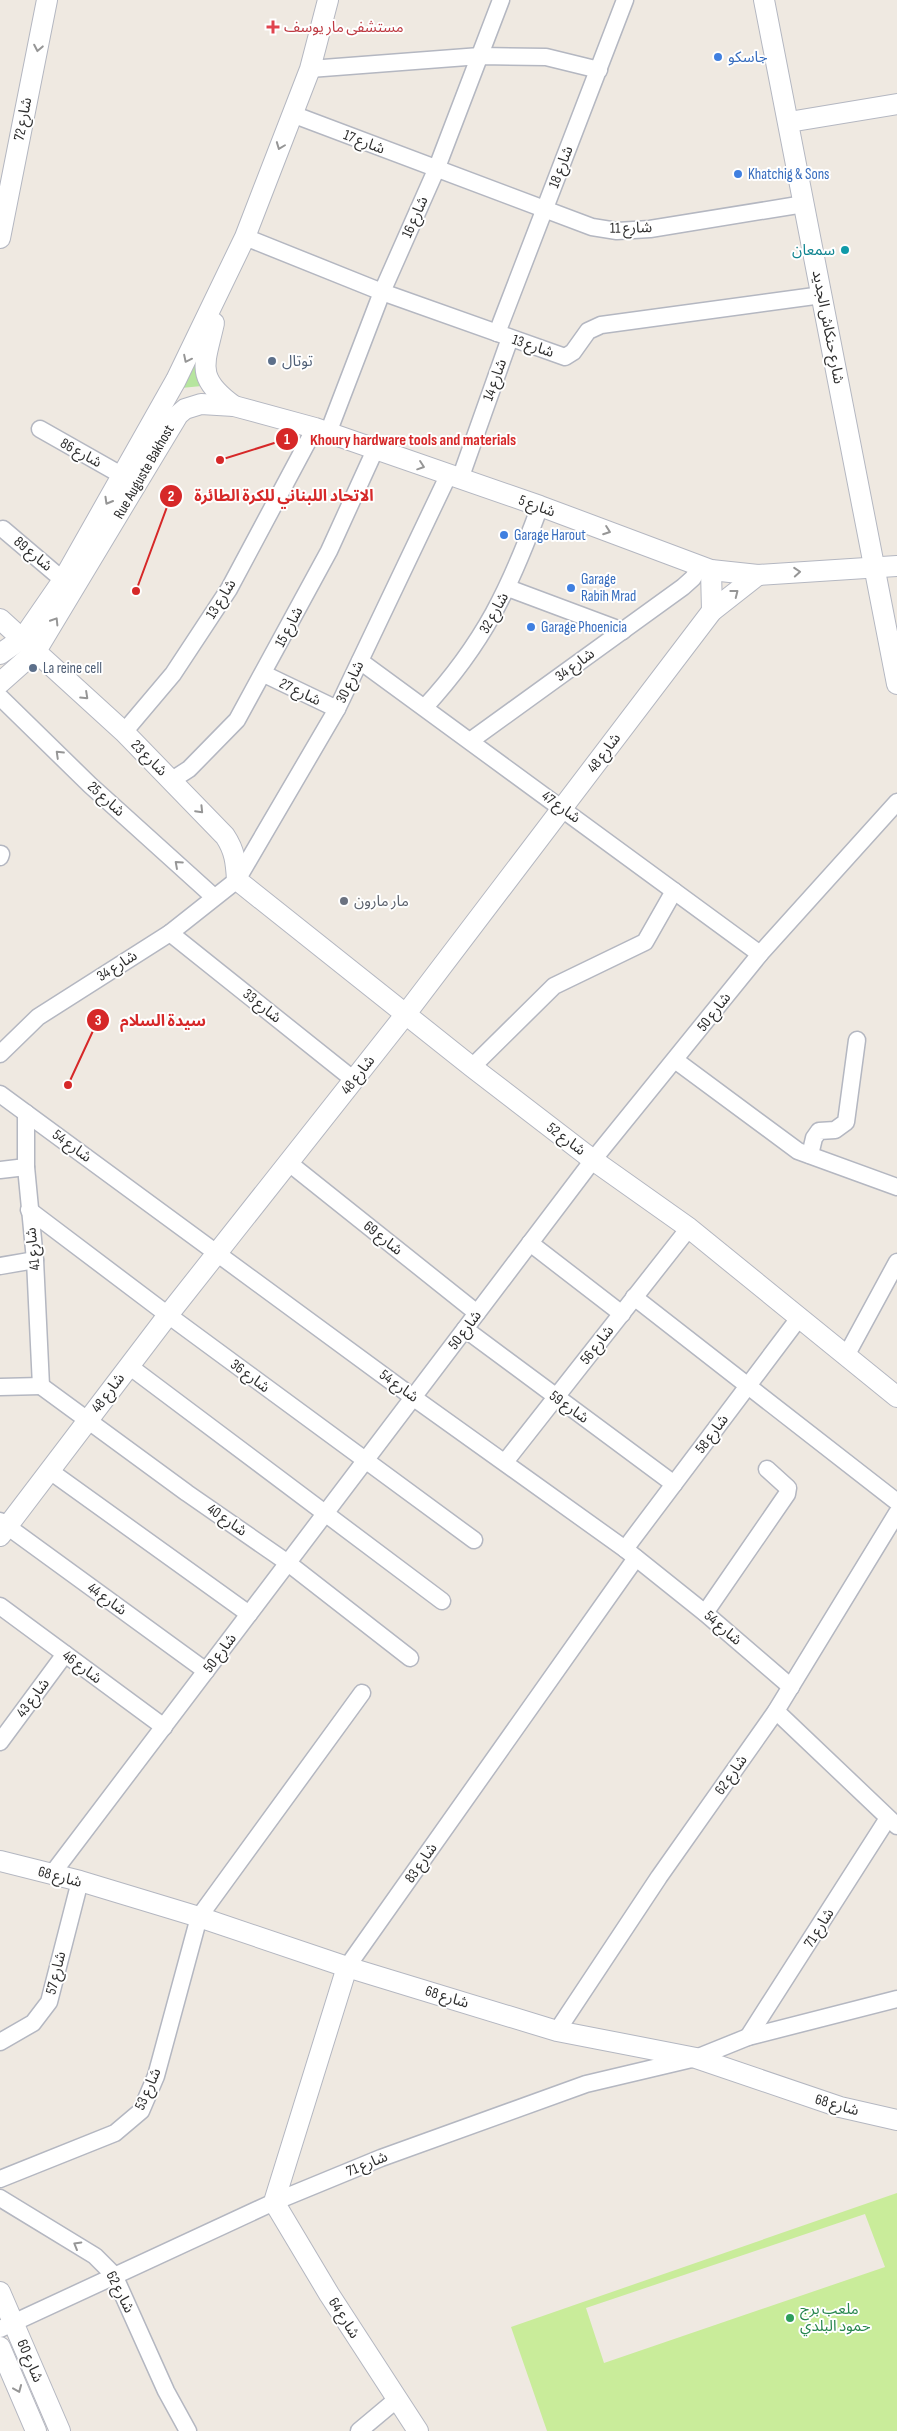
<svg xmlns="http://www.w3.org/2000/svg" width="897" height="2431" viewBox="0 0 897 2431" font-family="'Sofia Sans Condensed','Noto Sans Arabic',sans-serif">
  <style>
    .green { fill: #b6e59e }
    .pitch { fill: #c9ec9a; fill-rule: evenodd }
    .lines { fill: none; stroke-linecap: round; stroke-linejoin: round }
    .minor-casing { stroke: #b4b7c1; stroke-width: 19 }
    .tertiary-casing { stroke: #b4b7c1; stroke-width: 22 }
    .minor { stroke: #fff; stroke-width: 16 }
    .tertiary { stroke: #fff; stroke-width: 20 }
    .oneway { stroke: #969696 }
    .health-dot { fill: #e0444e; stroke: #fff; stroke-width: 2 }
    .shop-dot { fill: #3f7fe0; stroke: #fff; stroke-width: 2 }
    .culture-dot { fill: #0f9aa8; stroke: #fff; stroke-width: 2 }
    .service-dot { fill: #5c6f8a; stroke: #fff; stroke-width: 2 }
    .worship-dot { fill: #6b7280; stroke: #fff; stroke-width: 2 }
    .leisure-dot { fill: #2e9e5b; stroke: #fff; stroke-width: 2 }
    .labels { text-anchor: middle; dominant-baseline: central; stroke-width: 4; stroke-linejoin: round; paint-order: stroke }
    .health-label { font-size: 15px; fill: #be3a42; stroke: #fff; text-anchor: start }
    .shop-label { font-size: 15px; fill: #366cbe; stroke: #fff; text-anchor: start }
    .street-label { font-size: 15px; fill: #2e2e2e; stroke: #fff }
    .culture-label { font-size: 15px; fill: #0d838f; stroke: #fff; text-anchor: end }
    .service-label { font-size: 15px; fill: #4e5e75; stroke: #fff; text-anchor: start }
    .worship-label { font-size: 15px; fill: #5b616d; stroke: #fff; text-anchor: start }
    .leisure-label { font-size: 15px; fill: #27864d; stroke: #fff; text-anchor: start }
    .leader { fill: none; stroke: #d62828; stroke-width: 2 }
    .callout-dot { fill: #d62828; stroke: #fff; stroke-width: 2 }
    .mark-label { font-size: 15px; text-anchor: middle; font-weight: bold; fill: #fff }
    .callout-label { font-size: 16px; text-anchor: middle; font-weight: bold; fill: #d62828; stroke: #fff; stroke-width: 4; stroke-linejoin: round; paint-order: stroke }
  </style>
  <rect width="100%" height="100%" fill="#efe9e1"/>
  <!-- green -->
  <polygon class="green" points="193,354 202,386 181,388"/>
  <!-- pitch -->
  <path class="pitch" d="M897 2193V2431H547L511 2327ZM865 2214 885 2267 604 2363 586 2308Z"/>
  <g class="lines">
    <defs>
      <g id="minor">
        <polyline points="310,69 480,56 546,57 599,70"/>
        <polyline points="292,114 592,227 617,231 650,229 804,204"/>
        <polyline points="245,237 382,292 565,357 573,352 588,331 601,325 822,295"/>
        <polyline points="497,333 625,0"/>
        <polyline points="40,429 123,476"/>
        <polyline points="328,433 382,292 436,170 501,0"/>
        <polyline points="460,479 510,338"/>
        <polyline points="3,529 63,580"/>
        <polyline points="508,588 623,631"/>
        <polyline points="360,661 760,954"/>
        <polyline points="264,674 337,709"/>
        <polyline points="0,697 90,785 214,897"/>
        <path d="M425 707C484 643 510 588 540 506"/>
        <polyline points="124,732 173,674 229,589 315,428"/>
        <polyline points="470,741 683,587 693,578 700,566"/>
        <polyline points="172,780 189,769 237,720 329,551 375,450"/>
        <polyline points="0,857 1,854"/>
        <polyline points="170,933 354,1080"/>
        <polyline points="0,1054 38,1017 170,933 237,880 337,709 448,476"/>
        <polyline points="675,1060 798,1151 897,1187"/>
        <polyline points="472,1067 554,986 645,942 674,891"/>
        <polyline points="0,1094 414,1398 625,1549 705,1613 791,1687"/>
        <polyline points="26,1113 26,1167 35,1260 41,1386"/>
        <polyline points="810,1155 814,1138 819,1131 835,1130 846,1122 857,1040"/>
        <polyline points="289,1163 477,1313"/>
        <polyline points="0,1170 26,1167"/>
        <polyline points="29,1210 168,1315 474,1540"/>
        <polyline points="530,1243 622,1314"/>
        <polyline points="0,1266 35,1260"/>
        <polyline points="634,1297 897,1502"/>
        <polyline points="465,1329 674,1484"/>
        <polyline points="846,1356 897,1262"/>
        <polyline points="129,1366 442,1601"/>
        <polyline points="41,1386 187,1493 288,1563 410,1658"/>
        <polyline points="0,1387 41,1386"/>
        <polyline points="505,1462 689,1228"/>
        <polyline points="50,1471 249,1614"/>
        <polyline points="0,1521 206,1671"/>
        <polyline points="625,1549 799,1318"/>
        <polyline points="0,1606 164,1727"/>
        <polyline points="705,1613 787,1494 788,1488 767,1469"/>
        <polyline points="776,1711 897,1826"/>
        <polyline points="0,1742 65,1654"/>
        <polyline points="52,1874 593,1160 760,954 897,802"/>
        <polyline points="347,1967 636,1558"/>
        <polyline points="557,2031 659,1877 776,1711 897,1513"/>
        <polyline points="748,2037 888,1818"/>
        <polyline points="0,2042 33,2023 49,2002 80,1881"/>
        <polyline points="0,2179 115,2133 141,2111 156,2076 199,1917 362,1693"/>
        <polyline points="0,2198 95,2256 114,2275 166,2391 188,2431"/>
        <polyline points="0,2329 274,2202 381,2158 586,2084 696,2058 748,2037 897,1999"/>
        <polyline points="359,2431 396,2400"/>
      </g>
      <g id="tertiary">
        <polyline points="764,0 897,684"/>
        <polyline points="789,122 897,104"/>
        <polyline points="0,238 47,0"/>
        <path d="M214 323C205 364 194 377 234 406"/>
        <polyline points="711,570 712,611"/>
        <path d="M0 619 124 732 225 836C235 851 236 863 237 880L472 1067 593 1160 689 1228 897 1397"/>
        <polyline points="0,654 23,638 63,580 176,380 245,237 310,69 328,0"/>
        <polyline points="0,683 36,651 178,415 185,409 201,404 234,406 315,428 540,506 711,570 758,575 897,566"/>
        <polyline points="0,1536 168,1315 405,1015 712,611 758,575"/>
        <polyline points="0,1861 80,1881 199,1917 347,1967 557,2031 696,2058 840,2107 897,2120"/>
        <polyline points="347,1967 274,2202 329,2294 418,2431"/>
        <polyline points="0,2292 60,2431"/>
        <polyline points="0,2347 36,2431"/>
      </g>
    </defs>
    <!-- minor casing -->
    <use href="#minor" class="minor-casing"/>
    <!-- tertiary casing -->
    <use href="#tertiary" class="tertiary-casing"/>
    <!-- minor -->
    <use href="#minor" class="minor"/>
    <!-- tertiary -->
    <use href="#tertiary" class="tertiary"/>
  </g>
  <!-- one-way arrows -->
  <defs><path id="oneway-chevron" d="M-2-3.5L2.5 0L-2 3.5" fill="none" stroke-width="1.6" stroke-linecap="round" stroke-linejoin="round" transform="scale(1.25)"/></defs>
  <g class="oneway">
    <use href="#oneway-chevron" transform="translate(38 48) rotate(101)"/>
    <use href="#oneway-chevron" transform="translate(280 146) rotate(111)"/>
    <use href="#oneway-chevron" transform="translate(187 359) rotate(116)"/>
    <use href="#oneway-chevron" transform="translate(421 466) rotate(19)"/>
    <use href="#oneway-chevron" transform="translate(108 501) rotate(120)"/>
    <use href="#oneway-chevron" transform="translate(607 531) rotate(20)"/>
    <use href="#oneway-chevron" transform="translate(797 572) rotate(-4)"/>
    <use href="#oneway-chevron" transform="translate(735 593) rotate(-38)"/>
    <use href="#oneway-chevron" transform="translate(55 621) rotate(-58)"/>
    <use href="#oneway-chevron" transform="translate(85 696) rotate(43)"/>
    <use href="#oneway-chevron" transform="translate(59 754) rotate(-136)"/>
    <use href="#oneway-chevron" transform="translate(200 810) rotate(46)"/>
    <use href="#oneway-chevron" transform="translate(178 864) rotate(-138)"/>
    <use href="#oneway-chevron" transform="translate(77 2245) rotate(-150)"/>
    <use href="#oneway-chevron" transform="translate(18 2389) rotate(67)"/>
  </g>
  <!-- markers -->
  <path class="health-dot" d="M270.5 19.5h5v5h5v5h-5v5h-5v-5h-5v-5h5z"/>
  <g class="shop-dot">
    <circle cx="718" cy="57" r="5"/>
    <circle cx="738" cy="174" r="5"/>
    <circle cx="504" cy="535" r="5"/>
    <circle cx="571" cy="588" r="5"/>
    <circle cx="531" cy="627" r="5"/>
  </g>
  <circle class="culture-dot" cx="845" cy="250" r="5"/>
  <g class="service-dot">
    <circle cx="272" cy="361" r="5"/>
    <circle cx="33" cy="668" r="5"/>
  </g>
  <circle class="worship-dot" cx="344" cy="901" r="5"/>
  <circle class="leisure-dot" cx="790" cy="2318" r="5"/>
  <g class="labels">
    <!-- health labels -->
    <g class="health-label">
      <text x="284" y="27">مستشفى مار يوسف</text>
    </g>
    <!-- shop labels -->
    <g class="shop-label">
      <text x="728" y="57">جاسكو</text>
      <text x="748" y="174">Khatchig &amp; Sons</text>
      <text x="514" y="535">Garage Harout</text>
      <text x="581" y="579">Garage<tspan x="581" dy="17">Rabih Mrad</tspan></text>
      <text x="541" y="627">Garage Phoenicia</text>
    </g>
    <!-- street labels -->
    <g class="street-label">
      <text transform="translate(23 119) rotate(-79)">شارع 72</text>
      <text transform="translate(364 142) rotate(21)">شارع 17</text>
      <text transform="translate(561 167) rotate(-69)">شارع 18</text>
      <text transform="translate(415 217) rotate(-66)">شارع 16</text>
      <text transform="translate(631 228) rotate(-1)">شارع 11</text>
      <text transform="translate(828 327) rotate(79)">شارع حنكاش الجديد</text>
      <text transform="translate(533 346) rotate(19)">شارع 13</text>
      <text transform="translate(495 380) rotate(-70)">شارع 14</text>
      <text transform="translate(81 453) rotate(29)">شارع 86</text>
      <text transform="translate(144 472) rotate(-60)">Rue Auguste Bakhost</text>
      <text transform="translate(537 506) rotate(20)">شارع 5</text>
      <text transform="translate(33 554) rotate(40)">شارع 89</text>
      <text transform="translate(221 599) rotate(-58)">شارع 13</text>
      <text transform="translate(494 613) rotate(-61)">شارع 32</text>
      <text transform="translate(289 627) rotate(-62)">شارع 15</text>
      <text transform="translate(575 665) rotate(-36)">شارع 34</text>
      <text transform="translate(350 682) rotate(-64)">شارع 30</text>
      <text transform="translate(300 692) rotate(26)">شارع 27</text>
      <text transform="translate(604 753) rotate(-53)">شارع 48</text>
      <text transform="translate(149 758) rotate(45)">شارع 23</text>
      <text transform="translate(106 799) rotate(42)">شارع 25</text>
      <text transform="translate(561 807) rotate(36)">شارع 47</text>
      <text transform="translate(117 966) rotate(-32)">شارع 34</text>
      <text transform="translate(262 1006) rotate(39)">شارع 33</text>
      <text transform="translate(714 1012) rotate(-52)">شارع 50</text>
      <text transform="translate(358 1075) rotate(-52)">شارع 48</text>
      <text transform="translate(566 1139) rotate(37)">شارع 52</text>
      <text transform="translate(72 1146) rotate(36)">شارع 54</text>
      <text transform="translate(383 1238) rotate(39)">شارع 69</text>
      <text transform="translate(33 1249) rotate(-96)">شارع 41</text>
      <text transform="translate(465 1330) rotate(-53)">شارع 50</text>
      <text transform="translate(597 1345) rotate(-52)">شارع 56</text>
      <text transform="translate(250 1376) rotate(37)">شارع 36</text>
      <text transform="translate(399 1386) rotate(36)">شارع 54</text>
      <text transform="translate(108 1393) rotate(-53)">شارع 48</text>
      <text transform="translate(569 1407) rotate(36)">شارع 59</text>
      <text transform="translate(712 1434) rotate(-53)">شارع 58</text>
      <text transform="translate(227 1520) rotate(35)">شارع 40</text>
      <text transform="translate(107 1599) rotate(36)">شارع 44</text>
      <text transform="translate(723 1628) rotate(41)">شارع 54</text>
      <text transform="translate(220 1653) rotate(-53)">شارع 50</text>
      <text transform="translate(82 1667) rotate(37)">شارع 46</text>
      <text transform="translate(33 1698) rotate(-53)">شارع 43</text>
      <text transform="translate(731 1775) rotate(-55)">شارع 62</text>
      <text transform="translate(421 1863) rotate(-55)">شارع 83</text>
      <text transform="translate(60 1877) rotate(15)">شارع 68</text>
      <text transform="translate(819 1928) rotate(-58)">شارع 71</text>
      <text transform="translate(56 1973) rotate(-76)">شارع 57</text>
      <text transform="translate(447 1997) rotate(17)">شارع 68</text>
      <text transform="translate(148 2089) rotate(-66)">شارع 53</text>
      <text transform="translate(837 2105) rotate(16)">شارع 68</text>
      <text transform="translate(367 2164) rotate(-22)">شارع 71</text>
      <text transform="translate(120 2292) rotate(63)">شارع 62</text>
      <text transform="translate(344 2318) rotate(58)">شارع 64</text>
      <text transform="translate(30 2361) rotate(67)">شارع 60</text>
    </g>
    <!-- culture labels -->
    <g class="culture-label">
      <text x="835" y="250">سمعان</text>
    </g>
    <!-- service labels -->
    <g class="service-label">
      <text x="282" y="361">توتال</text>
      <text x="43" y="668">La reine cell</text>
    </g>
    <!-- worship labels -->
    <g class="worship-label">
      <text x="354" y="901">مار مارون</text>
    </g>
    <!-- leisure labels -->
    <g class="leisure-label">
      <text x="800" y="2309">ملعب برج<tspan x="800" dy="17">حمود البلدي</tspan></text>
    </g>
  </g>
  <!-- callouts -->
  <path class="leader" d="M220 460L287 439M136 591L171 496M68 1085L98 1020"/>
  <g class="callout-dot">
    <circle cx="220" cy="460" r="5"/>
    <circle cx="136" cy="591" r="5"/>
    <circle cx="68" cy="1085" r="5"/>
    <circle cx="287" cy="439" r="12"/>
    <circle cx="171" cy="496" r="12"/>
    <circle cx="98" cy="1020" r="12"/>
  </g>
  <g class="mark-label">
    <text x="287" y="444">1</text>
    <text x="171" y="501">2</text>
    <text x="98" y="1025">3</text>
  </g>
  <g class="callout-label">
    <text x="413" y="445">Khoury hardware tools and materials</text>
    <text x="284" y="501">الاتحاد اللبناني للكرة الطائرة</text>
    <text x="163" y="1026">سيدة السلام</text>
  </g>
</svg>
